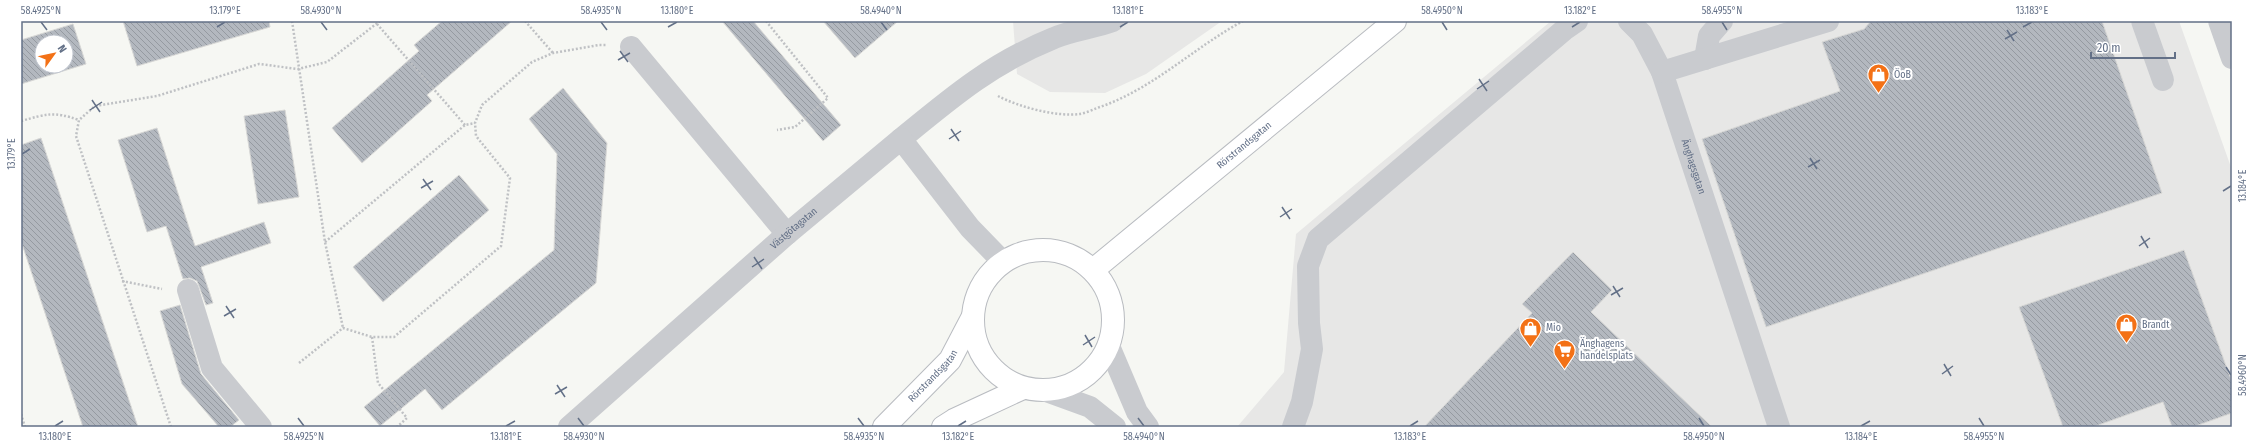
<svg xmlns="http://www.w3.org/2000/svg" width="2253" height="448" viewBox="0 0 2253 448" font-family="'Fira Sans Condensed',sans-serif">
  <style>
    .built { fill: #e7e7e6 }
    .building { fill: url(#building-back-hatch); stroke: #d8d8d6; fill-rule: evenodd }
    .lines { fill: none; stroke-linecap: round; stroke-linejoin: round }
    .major-casing { stroke: #b9bcc1; stroke-width: 24 }
    .path { stroke: #bfc1c4; stroke-width: 2.5; stroke-dasharray: 2 2; stroke-linecap: butt }
    .minor { stroke: #c9cbcf; stroke-width: 22 }
    .major { stroke: #fff; stroke-width: 22 }
    .ticks { fill: none; stroke: #637087; stroke-width: 1.5 }
    .labels { text-anchor: middle; dominant-baseline: central; stroke-width: 4; stroke-linejoin: round; paint-order: stroke }
    .poi-label { font-size: 10px; fill: #637087; stroke: #fff; text-anchor: start }
    .street-label { font-size: 10px; fill: #637087; stroke: #fff }
    .neatline { fill: none; stroke: #637087; stroke-width: 1.5 }
    .ticks-label { font-size: 10px; text-anchor: middle; fill: #637087 }
  </style>
  <defs>
    <pattern id="building-back-hatch" width="6" height="6" patternUnits="userSpaceOnUse"><rect width="6" height="6" fill="#b3b8bf"/><path d="M-1 5l2 2M0 0l6 6M5-1l2 2" fill="none" stroke="#959aa1"/></pattern>
  </defs>
  <rect width="100%" height="100%" fill="#f6f7f3"/>
  <!-- built -->
  <g class="built">
    <polygon points="1013,21 1222,21 1146,74 1105,93 1050,92 1017,74"/>
    <polygon points="1551,21 2179,21 2232,170 2232,427 1237,427 1284,372 1296,234"/>
  </g>
  <!-- building -->
  <g class="building">
    <polygon points="123,21 269,21 270,27 137,66"/>
    <polygon points="442,21 512,21 427,95 432,101 362,163 332,128 419,51 414,45"/>
    <polygon points="722,21 753,21 841,125 823,141"/>
    <polygon points="823,21 898,21 855,58"/>
    <polygon points="1871,21 2102,21 2162,193 1766,327 1702,139 1840,91 1822,42 1864,29"/>
    <path d="M73 24 86 64 21 84V40ZM42 42H66V66H42Z"/>
    <polygon points="563,88 607,143 596,283 442,410 425,389 380,426 364,407 554,250 557,154 529,119"/>
    <polygon points="285,110 299,197 258,204 244,116"/>
    <polygon points="157,128 195,246 264,222 271,243 201,267 213,303 206,305 197,281 190,278 183,279 166,226 147,232 118,140"/>
    <polygon points="41,138 138,427 83,427 21,241 21,145"/>
    <polygon points="459,175 489,210 383,302 353,267"/>
    <polygon points="2184,250 2232,382 2232,413 2193,427 2172,427 2163,402 2093,427 2063,427 2019,307"/>
    <polygon points="1573,252 1612,290 1591,312 1712,427 1424,427 1532,313 1522,304"/>
    <polygon points="180,305 201,374 239,420 230,427 219,427 182,384 160,311"/>
  </g>
  <g class="lines">
    <defs>
      <g id="major">
        <circle cx="1043" cy="320" r="70"/>
        <path id="s3" d="M1093 270 1395 21"/>
        <path id="s4" d="M884 427 950 360 972 318"/>
        <polyline points="943,427 954,420 1023,388"/>
      </g>
    </defs>
    <!-- major casing -->
    <use href="#major" class="major-casing"/>
    <!-- path -->
    <g class="path">
      <polyline points="292,21 325,242 343,328"/>
      <polyline points="525,21 553,53"/>
      <polyline points="766,21 828,98 795,127 777,130"/>
      <polyline points="377,24 465,125"/>
      <path d="M998 96C1019 107 1056 117 1080 114 1086 113 1092 110 1097 108 1152 90 1193 48 1243 21"/>
      <path d="M21 121C47 114 53 111 79 120"/>
      <polyline points="325,242 465,125 475,123"/>
      <polyline points="122,281 162,289"/>
      <polyline points="372,337 378,383 407,418 397,427"/>
      <polyline points="299,363 343,328 372,337 394,337 501,246 510,178 476,136 475,123 482,105 532,62 553,53 599,45 607,45"/>
      <polyline points="21,414 25,427"/>
      <polyline points="171,427 76,136 79,120 95,106 157,96 259,64 298,69 327,62 380,21"/>
    </g>
    <!-- minor -->
    <g class="minor">
      <path id="s1" d="M1629 21 1642 34 1662 72 1779 427"/>
      <polyline points="2142,21 2163,80"/>
      <polyline points="2219,21 2232,58"/>
      <polyline points="631,47 787,234"/>
      <polyline points="1705,59 1709,36 1722,21"/>
      <polyline points="1662,72 1828,21"/>
      <path d="M901 139C952 97 992 63 1054 38 1072 30 1094 28 1113 21"/>
      <polyline points="188,290 212,368 261,427"/>
      <polyline points="1109,346 1137,412 1148,427"/>
      <polyline points="1046,391 1090,407 1115,427"/>
      <path id="s2" d="M569 427 787 234 901 139 970 228 1003 262"/>
      <polyline points="1293,427 1302,402 1312,349 1309,323 1308,266 1318,239 1564,30 1577,21"/>
    </g>
    <!-- major -->
    <use href="#major" class="major"/>
  </g>
  <!-- ticks -->
  <path class="ticks" d="M41 22 47 30M321 22 327 30M601 22 607 30M881 22 887 30M1442 22 1447 30M1722 22 1727 30M217 27 225 22M668 27 677 22M1120 27 1128 22M1572 27 1580 22M2023 27 2032 22M2007 30 2014 41M2005 39 2017 32M620 51 628 62M618 60 630 53M1479 79 1487 91M1477 89 1489 81M92 100 100 112M90 110 102 102M951 129 959 141M949 139 961 131M22 154 30 149M1810 158 1817 169M1808 167 1820 160M423 179 431 190M421 188 433 181M2223 191 2231 186M1282 207 1290 219M1280 217 1292 209M2141 236 2148 248M2139 246 2150 238M754 257 762 269M752 267 764 259M1613 286 1620 297M1611 295 1623 288M226 306 234 318M224 316 236 309M1085 335 1092 347M1083 345 1095 337M1944 364 1951 376M2226 367 2231 375M1942 374 1953 366M557 385 565 397M555 394 567 387M298 418 304 426M578 418 584 426M858 418 864 426M1138 418 1144 426M1699 418 1704 426M1979 418 1984 426M55 426 63 421M506 426 515 421M958 426 966 421M1410 426 1418 421M1861 426 1870 421"/>
  <!-- icons -->
  <defs>
    <symbol id="shop-pin" viewBox="-11 -11 22 30"><path d="M0 17L-7.5 6A9.5 9.5 0 1 1 7.5 6Z" fill="#f37116" stroke="#fff"/><path d="M-5-2.5h2.3a2.7 3.5 0 0 1 5.4 0H5L5.5 6h-11ZM-1.5-2.5h3a1.5 2.3 0 0 0-3 0Z" fill="#fff"/></symbol>
    <symbol id="supermarket-pin" viewBox="-11 -11 22 30"><path d="M0 17L-7.5 6A9.5 9.5 0 1 1 7.5 6Z" fill="#f37116" stroke="#fff"/><path d="M-6-5.5h2.5l.6 2H6L4.5 2H-2.5L-4.4-4H-6ZM-1.5 3.2a1.3 1.3 0 1 0 .1 0ZM3 3.2a1.3 1.3 0 1 0 .1 0Z" fill="#fff"/></symbol>
  </defs>
  <g fill-rule="evenodd">
    <use href="#shop-pin" x="1866" y="62" width="25" height="34"/>
    <use href="#shop-pin" x="2114" y="312" width="25" height="34"/>
    <use href="#shop-pin" x="1518" y="316" width="25" height="34"/>
    <use href="#supermarket-pin" x="1552" y="338" width="25" height="34"/>
  </g>
  <g class="labels">
    <!-- poi labels -->
    <g class="poi-label">
      <text x="1894" y="75">ÖoB</text>
      <text x="2142" y="325">Brandt</text>
      <text x="1546" y="328">Mio</text>
      <text x="1580" y="344">Änghagens<tspan x="1580" dy="12">handelsplats</tspan></text>
    </g>
    <!-- street labels -->
    <g class="street-label">
      <text stroke="none"><textPath href="#s3" startOffset="196">Rörstrandsgatan</textPath></text>
      <text stroke="none"><textPath href="#s1" startOffset="161">Änghagsgatan</textPath></text>
      <text stroke="none"><textPath href="#s2" startOffset="300">Västgötagatan</textPath></text>
      <text stroke="none"><textPath href="#s4" startOffset="71">Rörstrandsgatan</textPath></text>
    </g>
  </g>
  <!-- border -->
  <rect width="2253" height="448" fill="none" stroke="#ffffff" stroke-width="44"/>
  <!-- north arrow -->
  <g transform="translate(54 54) rotate(57)"><circle r="19" fill="#ffffff" stroke="#c1c6cf"/>
  <path d="M0-3L7 15L0 10L-7 15Z" fill="#f37116"/>
  <text y="-6" font-size="11" font-weight="bold" text-anchor="middle" fill="#637087">N</text>
  </g>
  <!-- scale -->
  <path d="M2091 52v6h84v-6" fill="none" stroke="#637087" stroke-width="2"/>
  <text x="2097" y="52" font-size="12" fill="#637087" stroke="#ffffff" stroke-width="3" paint-order="stroke">20 m</text>
  <rect x="22" y="22" width="2209" height="404" class="neatline"/>
  <g class="ticks-label">
    <text x="41" y="14">58.4925°N</text>
    <text x="225" y="14">13.179°E</text>
    <text x="321" y="14">58.4930°N</text>
    <text x="601" y="14">58.4935°N</text>
    <text x="677" y="14">13.180°E</text>
    <text x="881" y="14">58.4940°N</text>
    <text x="1128" y="14">13.181°E</text>
    <text x="1442" y="14">58.4950°N</text>
    <text x="1580" y="14">13.182°E</text>
    <text x="1722" y="14">58.4955°N</text>
    <text x="2032" y="14">13.183°E</text>
    <text transform="translate(11 154) rotate(-90)" y="4">13.179°E</text>
    <text transform="translate(2242 186) rotate(-90)" y="4">13.184°E</text>
    <text transform="translate(2242 375) rotate(-90)" y="4">58.4960°N</text>
    <text x="55" y="440">13.180°E</text>
    <text x="304" y="440">58.4925°N</text>
    <text x="506" y="440">13.181°E</text>
    <text x="584" y="440">58.4930°N</text>
    <text x="864" y="440">58.4935°N</text>
    <text x="958" y="440">13.182°E</text>
    <text x="1144" y="440">58.4940°N</text>
    <text x="1410" y="440">13.183°E</text>
    <text x="1704" y="440">58.4950°N</text>
    <text x="1861" y="440">13.184°E</text>
    <text x="1984" y="440">58.4955°N</text>
  </g>
</svg>
